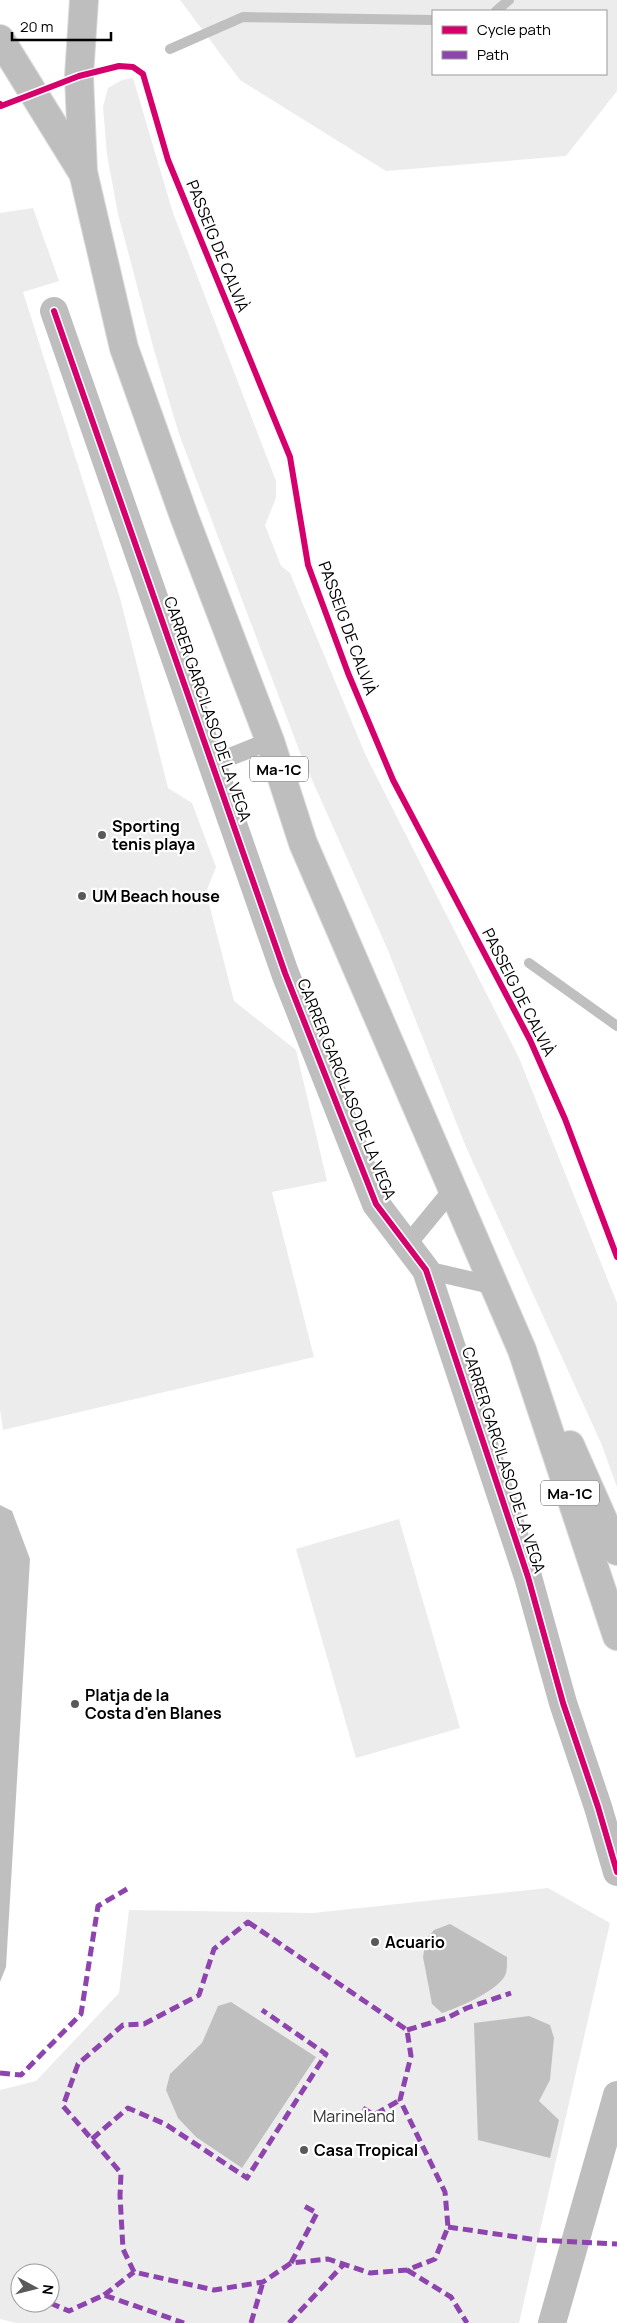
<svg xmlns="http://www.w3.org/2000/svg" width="617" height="2323" viewBox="0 0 617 2323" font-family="Manrope,sans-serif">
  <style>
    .green { fill: #ececec; fill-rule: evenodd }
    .water { fill: #bfbfbf }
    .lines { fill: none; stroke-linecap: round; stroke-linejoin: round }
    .stream { stroke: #bfbfbf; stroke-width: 10 }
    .primary-casing { stroke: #dbdbdb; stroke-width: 30 }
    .service { stroke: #bebebe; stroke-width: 18 }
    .minor { stroke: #bebebe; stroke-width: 28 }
    .primary { stroke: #bebebe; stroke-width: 28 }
    .quiet { stroke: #8e44ad; stroke-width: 5; stroke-dasharray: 10 5; stroke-linecap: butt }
    .cycleway-casing { stroke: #fff; stroke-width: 9 }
    .cycleway { stroke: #d6006c; stroke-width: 6 }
    .poi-dot { fill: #595959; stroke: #fff; stroke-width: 2 }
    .labels { text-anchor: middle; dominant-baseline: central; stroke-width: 4.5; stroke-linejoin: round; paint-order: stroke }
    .shield { fill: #fff; stroke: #4c4c4c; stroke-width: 1 }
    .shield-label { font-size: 15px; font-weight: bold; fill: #000 }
    .street-label { font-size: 16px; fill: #000; stroke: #fff }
    .poi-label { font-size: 16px; font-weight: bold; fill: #000; stroke: #fff; text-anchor: start }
    .park-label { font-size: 16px; fill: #333; stroke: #fff }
  </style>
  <rect width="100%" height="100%" fill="#fff"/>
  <!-- green -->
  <g class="green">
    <path d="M180 0H617V91L566 156 386 171 240 80ZM433 11H606V74H433Z"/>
    <polygon points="133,78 173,213 276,481 276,498 265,525 281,566 290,573 366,756 519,1058 617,1303 617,1487 601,1443 466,1147 387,948 301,755 179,434 154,350 118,214 107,155 103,107 108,88 122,80"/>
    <polygon points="33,208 59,281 23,292 120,598 168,788 192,803 216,867 206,892 234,1001 296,1050 327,1181 272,1192 314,1357 3,1430 0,1409 0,213"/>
    <polygon points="399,1519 460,1728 356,1758 296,1549"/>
    <path d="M548 1888 610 1923 519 2323H16L0 2319V2090L36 2081 119 1993 129 1910 313 1913ZM20 2273H50V2303H20Z"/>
  </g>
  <!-- water -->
  <g class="water">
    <polygon points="0,1505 12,1511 30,1559 6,1967 0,1982"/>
    <path d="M450 1924 507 1957C507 1962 507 1969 506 1973 501 1990 457 2008 442 2013L432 2004 423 1957 426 1939 434 1930Z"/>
    <polygon points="231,2002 316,2057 242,2168 196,2137 178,2118 166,2090 170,2074 202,2043 218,2006"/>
    <polygon points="529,2016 550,2025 554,2038 550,2080 539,2101 559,2120 550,2158 478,2140 474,2023"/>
  </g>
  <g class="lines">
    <!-- stream -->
    <g class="stream">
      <polyline points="496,11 509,0"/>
      <polyline points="170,49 243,17 433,20"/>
      <polyline points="529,963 617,1026"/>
    </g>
    <defs>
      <g id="primary">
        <polyline points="84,0 79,76 83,172 124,348 185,519 270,741 303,843 522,1350 617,1636"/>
        <polyline points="0,39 81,170"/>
        <polyline points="570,1445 617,1551"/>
      </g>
    </defs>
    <!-- primary casing -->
    <use href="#primary" class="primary-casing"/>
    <!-- service -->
    <g class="service">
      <polyline points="212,764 270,741"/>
      <polyline points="407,1245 453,1189"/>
      <polyline points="426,1270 495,1286"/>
    </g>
    <!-- minor -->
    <g class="minor">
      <polyline points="54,311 285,973 376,1204 426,1270 528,1577 563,1703 598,1807 617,1872"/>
      <polyline points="552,2323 617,2095"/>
    </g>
    <!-- primary -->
    <use href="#primary" class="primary"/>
    <!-- quiet -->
    <g class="quiet">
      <polygon points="248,1922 407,2030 411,2056 400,2100 445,2192 448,2227 435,2259 407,2270 370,2273 328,2259 291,2263 263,2282 214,2290 134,2272 123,2249 120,2196 121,2173 63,2106 78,2064 123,2025 144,2024 199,1995 214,1949"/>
      <polyline points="407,2030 447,2018 467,2008 511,1993"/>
      <polyline points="0,2073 21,2075 81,2014 98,1906 127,1889"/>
      <polyline points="363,2108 374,2115 400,2100"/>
      <polyline points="92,2139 128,2108 165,2124 247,2178 326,2054 262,2010"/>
      <polyline points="448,2227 538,2240 617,2244"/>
      <polyline points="291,2263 317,2213 302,2205"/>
      <polyline points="407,2270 451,2297 467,2323"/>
      <polyline points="104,2295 134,2272"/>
      <polyline points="50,2303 69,2311 104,2295 184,2323"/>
      <polyline points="251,2323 263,2282"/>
      <polyline points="289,2323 344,2264"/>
    </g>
    <defs>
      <g id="cycleway">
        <polyline points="0,104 1,106 79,76 119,66 133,67 143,74 168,160 290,457 308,565 348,673 393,780 530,1040 565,1119 617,1257"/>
        <polyline points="54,311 285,973 376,1204 426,1270 528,1577 563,1703 598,1807 617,1872"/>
      </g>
    </defs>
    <!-- cycleway casing -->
    <use href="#cycleway" class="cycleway-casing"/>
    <!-- cycleway -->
    <use href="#cycleway" class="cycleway"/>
  </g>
  <!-- markers -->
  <g class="poi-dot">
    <circle cx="102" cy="835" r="5"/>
    <circle cx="82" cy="896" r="5"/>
    <circle cx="75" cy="1704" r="5"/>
    <circle cx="375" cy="1942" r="5"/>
    <circle cx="304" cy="2150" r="5"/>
  </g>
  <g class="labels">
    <!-- shield labels -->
    <g class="shield">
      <rect x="250" y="756.5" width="58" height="25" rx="4"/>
      <rect x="541" y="1480.5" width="58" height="25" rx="4"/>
    </g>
    <g class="shield-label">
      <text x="279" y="769">Ma-1C</text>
      <text x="570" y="1493">Ma-1C</text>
    </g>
    <!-- street labels -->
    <g class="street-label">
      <text transform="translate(218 246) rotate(68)">PASSEIG DE CALVIÀ</text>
      <text transform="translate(348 628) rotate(70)">PASSEIG DE CALVIÀ</text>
      <text transform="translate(208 709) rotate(71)">CARRER GARCILASO DE LA VEGA</text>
      <text transform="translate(519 992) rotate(63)">PASSEIG DE CALVIÀ</text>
      <text transform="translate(347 1089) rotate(68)">CARRER GARCILASO DE LA VEGA</text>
      <text transform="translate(504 1460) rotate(72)">CARRER GARCILASO DE LA VEGA</text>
    </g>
    <!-- poi labels -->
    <g class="poi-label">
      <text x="112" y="826">Sporting<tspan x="112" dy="18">tenis playa</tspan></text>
      <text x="92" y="896">UM Beach house</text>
      <text x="85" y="1695">Platja de la<tspan x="85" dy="18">Costa d'en Blanes</tspan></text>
      <text x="385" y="1942">Acuario</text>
      <text x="314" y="2150">Casa Tropical</text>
    </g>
    <!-- park labels -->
    <g class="park-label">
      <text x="354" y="2116">Marineland</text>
    </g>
  </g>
  <!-- legend -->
  <rect x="432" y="10" width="175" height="65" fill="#ffffff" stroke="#999999"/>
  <rect x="442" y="26" width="25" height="8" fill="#d6006c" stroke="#999999"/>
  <text x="477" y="35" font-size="15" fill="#000000">Cycle path</text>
  <rect x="442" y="51" width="25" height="8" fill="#8e44ad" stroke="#999999"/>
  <text x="477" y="60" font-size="15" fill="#000000">Path</text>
  <!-- north arrow -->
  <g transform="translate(35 2288) rotate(97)"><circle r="24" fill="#ffffff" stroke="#999999"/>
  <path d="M0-4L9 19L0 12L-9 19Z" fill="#595959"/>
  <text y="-8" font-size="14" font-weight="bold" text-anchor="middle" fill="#000000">N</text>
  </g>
  <!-- scale -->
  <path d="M12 32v8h99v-8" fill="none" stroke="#000000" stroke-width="2.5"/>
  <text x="20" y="32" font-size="15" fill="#000000" stroke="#ffffff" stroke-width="4" paint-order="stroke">20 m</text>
</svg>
